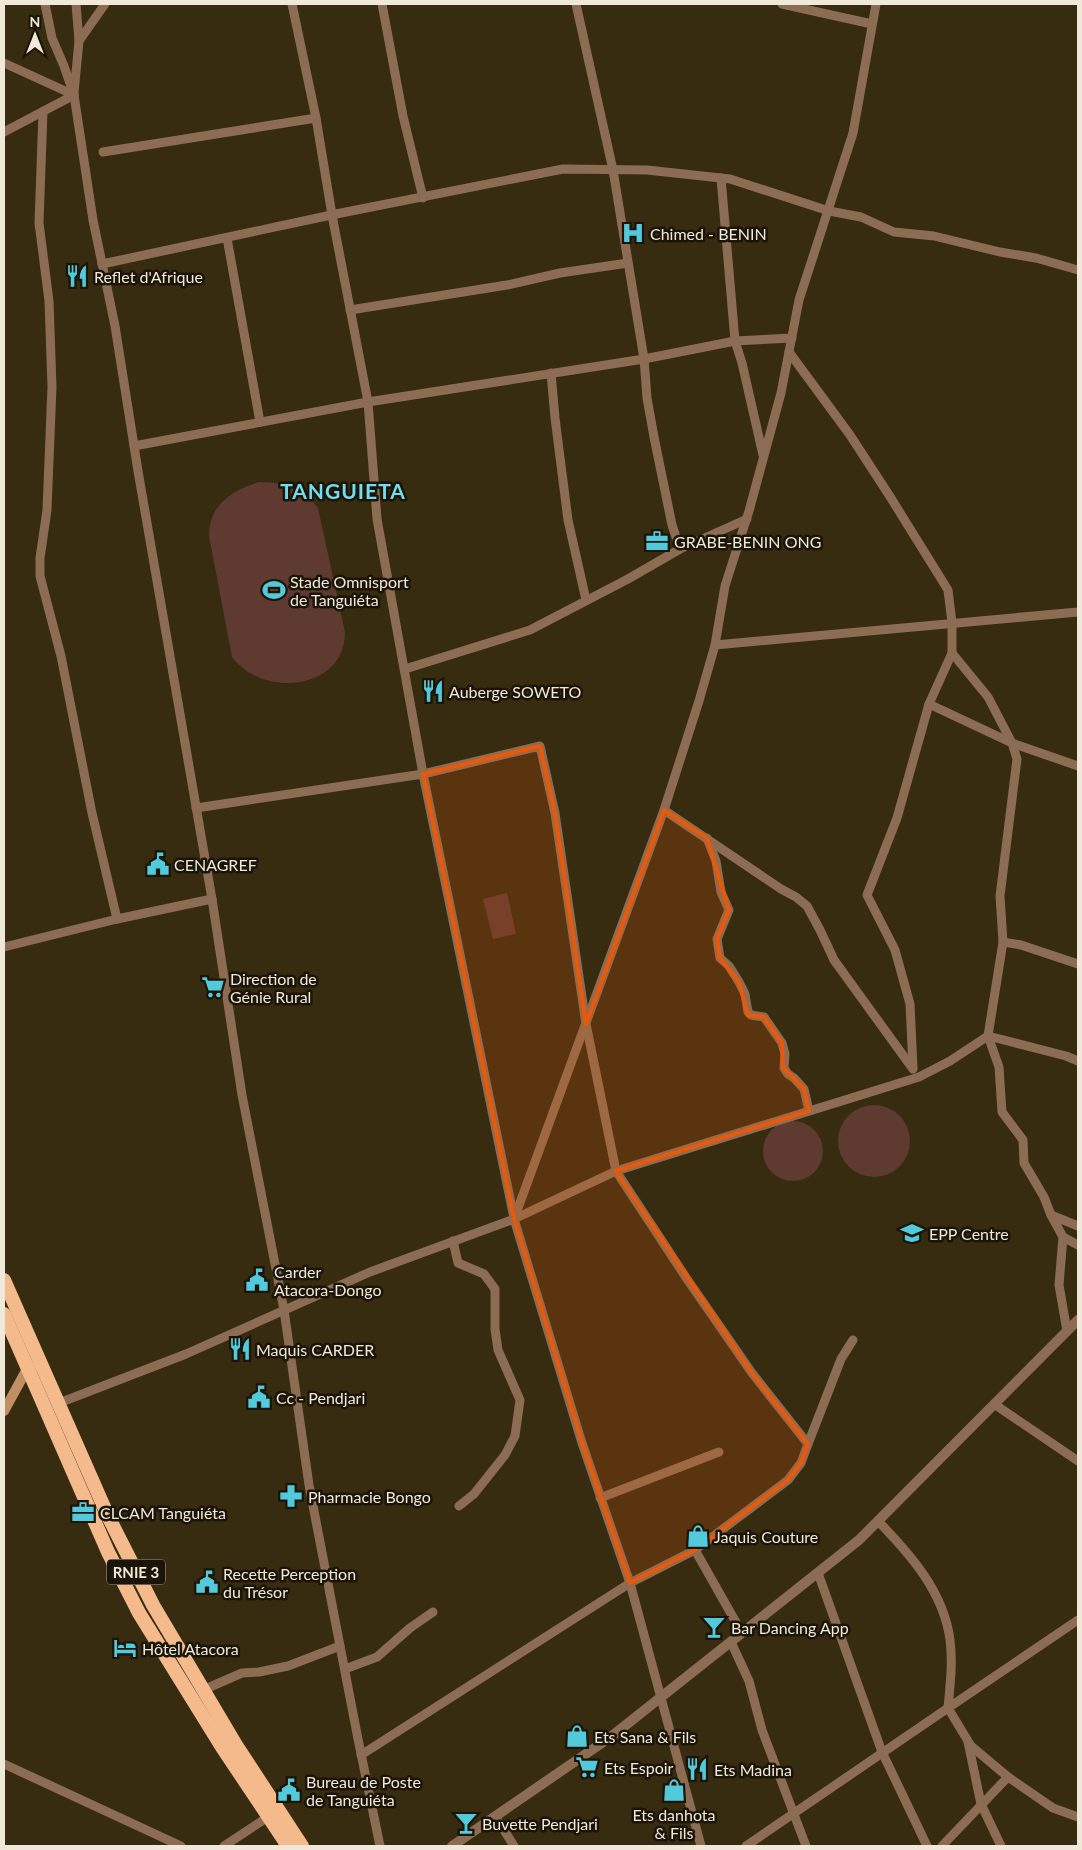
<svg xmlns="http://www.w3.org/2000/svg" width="1082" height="1850" viewBox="0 0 1082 1850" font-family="Lato,sans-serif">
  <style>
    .pitch { fill: #5e3a31 }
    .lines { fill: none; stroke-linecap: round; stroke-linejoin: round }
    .minor { stroke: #8c6c52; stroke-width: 9 }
    .tertiary { stroke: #8c6c52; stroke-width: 10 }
    .secondary { stroke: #c28e65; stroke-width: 10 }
    .trunk { stroke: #f4ba8c; stroke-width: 14 }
    .marked { fill: #e8590c; fill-opacity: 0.2; stroke: #e8590c; stroke-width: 4; stroke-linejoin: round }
    .labels { text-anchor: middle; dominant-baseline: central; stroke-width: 5; stroke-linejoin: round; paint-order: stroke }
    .shield { fill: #1a1409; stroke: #b0a89a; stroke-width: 1 }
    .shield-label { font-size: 15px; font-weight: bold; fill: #f0e8d8 }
    .poi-label { font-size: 16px; fill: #f0e8d8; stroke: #1a1409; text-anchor: start }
    .district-label { font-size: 21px; font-weight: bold; letter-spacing: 1px; fill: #74dded; stroke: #1a1409 }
  </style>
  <rect width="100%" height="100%" fill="#372b10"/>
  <!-- pitch -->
  <g class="pitch">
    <path d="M259 482C287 483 300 485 318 508L345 632C345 691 262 698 232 657L209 536C209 504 232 491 259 482Z"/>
    <polygon points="507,893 516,934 493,939 483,899"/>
    <circle cx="874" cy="1141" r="36"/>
    <circle cx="793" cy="1151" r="30"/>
  </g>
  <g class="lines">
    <!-- minor -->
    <g class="minor">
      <polyline points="45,4 52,38 64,66 74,95 93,220 115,326 138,471 212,899 242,1095 284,1310 309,1485 357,1734 380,1846"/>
      <polyline points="292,4 316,118 332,215 368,402 377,519 423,774 514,1218"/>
      <polyline points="382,4 403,116 423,198"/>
      <polyline points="576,4 613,170 644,359 647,398 654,437 672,525 680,549"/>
      <polyline points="782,4 872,24"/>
      <polyline points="79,41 105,4"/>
      <polyline points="4,63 74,95"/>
      <polyline points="74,93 79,41 76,4"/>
      <polyline points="43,112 39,223 49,301 52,387 47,510 40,558 40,576 61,656 92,813 117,919"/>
      <polyline points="4,132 74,95"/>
      <polyline points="103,152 316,118"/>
      <polyline points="721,178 735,341 742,363 763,455"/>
      <polyline points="227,238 260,422"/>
      <polyline points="102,264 336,214 563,169 647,170 730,179 829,211 861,217 894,232 934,236 1000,252 1036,258 1078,270"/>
      <polyline points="350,310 507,285 560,273 628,263"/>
      <polyline points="789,352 850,435 889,495 948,590 952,623 952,653 929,704 897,818 867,895 895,950 910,1004 913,1068"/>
      <polyline points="551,373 555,418 568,520 586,600"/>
      <polyline points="134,446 368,402 644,359 735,341 792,338"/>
      <polyline points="715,645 1078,612"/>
      <polyline points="952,653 988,697 1012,743 1078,766"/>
      <polyline points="405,669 530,630 628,579 680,549 747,519"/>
      <polyline points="196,808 423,774 540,746 555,813 586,1024 616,1171 687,1279 752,1373 808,1444 801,1463 788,1480 695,1550 630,1583 361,1755"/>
      <polyline points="664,810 781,889 796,897 807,906 820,930 834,960 913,1069"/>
      <polyline points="707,838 716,861 721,892 729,910 717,939 720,958 729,966 739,982 745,994 748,1012 751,1015 764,1017 782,1043 785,1054 784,1068 788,1074 794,1078 804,1089 809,1111"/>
      <polyline points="1003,942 1021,945 1078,964"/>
      <polyline points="4,947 117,919 212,899"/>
      <polyline points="988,1036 999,1067 1002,1112 1023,1140 1024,1163 1044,1197 1051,1215 1063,1237 1059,1285 1067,1331"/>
      <polyline points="988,1036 1066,1056 1078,1061"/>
      <polyline points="1051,1215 1078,1226"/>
      <polyline points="514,1219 664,810 699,701 715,645 725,586 749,511 781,393 799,300 853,133 876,4"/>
      <polyline points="514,1219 616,1171 919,1077 950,1061 988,1036 1003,942 1000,896 1017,759 1012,743 929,704"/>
      <polyline points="1063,1237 1078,1245"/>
      <polyline points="453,1241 458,1263 484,1274 495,1289 495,1329 498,1350 520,1400 515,1436 505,1455 474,1494 459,1506"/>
      <polyline points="59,1403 186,1354 370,1272 514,1219 582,1443 630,1583 701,1846"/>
      <polyline points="994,1404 1078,1461"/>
      <polyline points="808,1444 841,1359 853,1340"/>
      <polyline points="600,1498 719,1452"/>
      <path d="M878 1521C910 1554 944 1592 950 1640 953 1663 950 1686 948 1708L1078 1620"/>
      <polyline points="695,1550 742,1633"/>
      <polyline points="818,1573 882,1752 927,1846"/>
      <polyline points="731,1642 749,1681 762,1730 806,1846"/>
      <polyline points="345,1669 377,1657 410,1628 433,1612"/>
      <polyline points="203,1690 242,1673 259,1672 288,1666 340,1646"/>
      <polyline points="968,1742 981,1804 1001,1846"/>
      <polyline points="4,1764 181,1846"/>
      <polyline points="495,1816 514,1846"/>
      <polyline points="224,1846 268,1817"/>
      <polyline points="746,1846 948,1708 971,1746 1008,1777 1053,1808 1078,1817"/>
      <polyline points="942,1846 1008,1777"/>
    </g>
    <!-- tertiary -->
    <polyline class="tertiary" points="452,1846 612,1736 859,1540 1078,1320"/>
    <!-- secondary -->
    <polyline class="secondary" points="4,1411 27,1369 33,1367"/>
    <!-- trunk -->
    <g class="trunk">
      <polyline points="4,1280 108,1516 153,1605 236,1745 302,1846"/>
      <polyline points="4,1314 108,1552 139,1613 222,1747 288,1846"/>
    </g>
  </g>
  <!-- marked area -->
  <path class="marked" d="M540 746 555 813 586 1024 664 810 707 838 729 910 717 939 720 958 739 982 748 1015 764 1017 782 1043 783 1067 804 1089 809 1111 616 1171 752 1373 808 1444 801 1463 788 1480 695 1550 630 1583 582 1443 514 1219 423 774Z"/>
  <!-- icons -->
  <defs>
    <symbol id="hospital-bare" viewBox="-9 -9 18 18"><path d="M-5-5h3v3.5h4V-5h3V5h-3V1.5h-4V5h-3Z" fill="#53cadc" stroke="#1a1409" stroke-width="2.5" paint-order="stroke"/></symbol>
    <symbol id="restaurant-bare" viewBox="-9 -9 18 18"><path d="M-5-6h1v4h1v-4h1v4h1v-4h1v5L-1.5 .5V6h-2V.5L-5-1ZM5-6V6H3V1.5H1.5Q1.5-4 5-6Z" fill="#53cadc" stroke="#1a1409" stroke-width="2.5" paint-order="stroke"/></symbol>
    <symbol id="office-bare" viewBox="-9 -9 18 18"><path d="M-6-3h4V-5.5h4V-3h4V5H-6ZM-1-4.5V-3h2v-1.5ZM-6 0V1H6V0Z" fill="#53cadc" stroke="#1a1409" stroke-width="2.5" paint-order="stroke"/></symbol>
    <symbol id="stadium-bare" viewBox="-9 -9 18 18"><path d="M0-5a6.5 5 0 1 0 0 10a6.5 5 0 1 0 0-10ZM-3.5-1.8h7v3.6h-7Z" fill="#53cadc" stroke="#1a1409" stroke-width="2.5" paint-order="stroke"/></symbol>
    <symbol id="civic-bare" viewBox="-9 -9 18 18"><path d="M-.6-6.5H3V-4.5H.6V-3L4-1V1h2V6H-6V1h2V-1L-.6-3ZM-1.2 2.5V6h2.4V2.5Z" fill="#53cadc" stroke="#1a1409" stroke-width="2.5" paint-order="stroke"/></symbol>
    <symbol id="supermarket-bare" viewBox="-9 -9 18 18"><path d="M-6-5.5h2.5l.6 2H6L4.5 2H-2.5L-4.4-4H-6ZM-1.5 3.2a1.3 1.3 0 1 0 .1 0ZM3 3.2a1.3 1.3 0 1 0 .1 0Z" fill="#53cadc" stroke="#1a1409" stroke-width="2.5" paint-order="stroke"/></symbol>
    <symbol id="school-bare" viewBox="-9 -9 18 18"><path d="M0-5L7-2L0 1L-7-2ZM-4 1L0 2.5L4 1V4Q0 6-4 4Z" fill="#53cadc" stroke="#1a1409" stroke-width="2.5" paint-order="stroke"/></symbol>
    <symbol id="pharmacy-bare" viewBox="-9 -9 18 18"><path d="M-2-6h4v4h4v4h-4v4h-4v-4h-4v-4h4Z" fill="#53cadc" stroke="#1a1409" stroke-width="2.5" paint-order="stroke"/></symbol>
    <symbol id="shop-bare" viewBox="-9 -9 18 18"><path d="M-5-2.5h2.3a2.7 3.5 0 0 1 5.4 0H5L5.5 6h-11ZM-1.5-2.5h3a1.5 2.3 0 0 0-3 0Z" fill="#53cadc" stroke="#1a1409" stroke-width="2.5" paint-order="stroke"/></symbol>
    <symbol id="bar-bare" viewBox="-9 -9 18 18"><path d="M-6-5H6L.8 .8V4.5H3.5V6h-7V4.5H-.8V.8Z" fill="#53cadc" stroke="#1a1409" stroke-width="2.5" paint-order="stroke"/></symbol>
    <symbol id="hotel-bare" viewBox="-9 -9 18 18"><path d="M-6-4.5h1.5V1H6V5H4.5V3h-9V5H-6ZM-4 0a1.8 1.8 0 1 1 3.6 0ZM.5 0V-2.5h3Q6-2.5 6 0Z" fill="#53cadc" stroke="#1a1409" stroke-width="2.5" paint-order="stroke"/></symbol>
  </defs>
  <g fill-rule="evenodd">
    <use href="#hospital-bare" x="617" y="217" width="32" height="32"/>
    <use href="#restaurant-bare" x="61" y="260" width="32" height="32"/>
    <use href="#office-bare" x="641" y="525" width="32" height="32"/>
    <use href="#stadium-bare" x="258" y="574" width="32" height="32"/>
    <use href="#restaurant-bare" x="417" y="675" width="32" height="32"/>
    <use href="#civic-bare" x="142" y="848" width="32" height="32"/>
    <use href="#supermarket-bare" x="197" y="971" width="32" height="32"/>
    <use href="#school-bare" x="896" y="1217" width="32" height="32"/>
    <use href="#civic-bare" x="241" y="1264" width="32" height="32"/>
    <use href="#restaurant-bare" x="224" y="1333" width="32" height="32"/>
    <use href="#civic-bare" x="243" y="1381" width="32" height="32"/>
    <use href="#pharmacy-bare" x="275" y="1480" width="32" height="32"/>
    <use href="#office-bare" x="67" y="1496" width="32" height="32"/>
    <use href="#shop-bare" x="682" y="1520" width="32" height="32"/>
    <use href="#civic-bare" x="191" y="1566" width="32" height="32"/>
    <use href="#bar-bare" x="698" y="1611" width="32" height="32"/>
    <use href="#hotel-bare" x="109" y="1632" width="32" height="32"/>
    <use href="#shop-bare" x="561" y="1720" width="32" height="32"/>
    <use href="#supermarket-bare" x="571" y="1751" width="32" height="32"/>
    <use href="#restaurant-bare" x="681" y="1753" width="32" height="32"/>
    <use href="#civic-bare" x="273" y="1774" width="32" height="32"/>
    <use href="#shop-bare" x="658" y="1774" width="32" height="32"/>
    <use href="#bar-bare" x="450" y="1807" width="32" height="32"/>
  </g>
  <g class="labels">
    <!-- shield labels -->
    <rect class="shield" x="107" y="1559.5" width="58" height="25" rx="4"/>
    <g class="shield-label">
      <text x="136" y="1572">RNIE 3</text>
    </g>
    <!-- poi labels -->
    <g class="poi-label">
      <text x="650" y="233">Chimed - BENIN</text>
      <text x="94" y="276">Reflet d'Afrique</text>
      <text x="674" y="541">GRABE-BENIN ONG</text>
      <text x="290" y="581">Stade Omnisport<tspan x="290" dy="18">de Tanguiéta</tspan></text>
      <text x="449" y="691">Auberge SOWETO</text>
      <text x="174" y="864">CENAGREF</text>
      <text x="230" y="978">Direction de<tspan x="230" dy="18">Génie Rural</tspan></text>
      <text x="929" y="1233">EPP Centre</text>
      <text x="274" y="1271">Carder<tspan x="274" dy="18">Atacora-Dongo</tspan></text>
      <text x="256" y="1349">Maquis CARDER</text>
      <text x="276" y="1397">Cc - Pendjari</text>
      <text x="308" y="1496">Pharmacie Bongo</text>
      <text x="100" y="1512">CLCAM Tanguiéta</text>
      <text x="714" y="1536">Jaquis Couture</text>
      <text x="223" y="1573">Recette Perception<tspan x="223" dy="18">du Trésor</tspan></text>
      <text x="731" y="1627">Bar Dancing App</text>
      <text x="142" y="1648">Hôtel Atacora</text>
      <text x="594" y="1736">Ets Sana &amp; Fils</text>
      <text x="604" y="1767">Ets Espoir</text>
      <text x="714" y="1769">Ets Madina</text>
      <text x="306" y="1781">Bureau de Poste<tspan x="306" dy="18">de Tanguiéta</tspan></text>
      <text x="674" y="1814" text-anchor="middle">Ets danhota<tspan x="674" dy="18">&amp; Fils</tspan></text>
      <text x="482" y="1823">Buvette Pendjari</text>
    </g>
    <!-- district labels -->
    <g class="district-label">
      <text x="343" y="490">TANGUIETA</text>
    </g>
  </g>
  <!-- border -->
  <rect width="1082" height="1850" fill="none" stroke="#f0e8d8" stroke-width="10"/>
  <!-- north arrow -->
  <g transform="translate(35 35)" stroke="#1a1409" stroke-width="4" paint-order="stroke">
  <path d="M0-4L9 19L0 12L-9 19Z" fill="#f0e8d8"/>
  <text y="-8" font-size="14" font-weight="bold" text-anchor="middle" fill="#f0e8d8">N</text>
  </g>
</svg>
